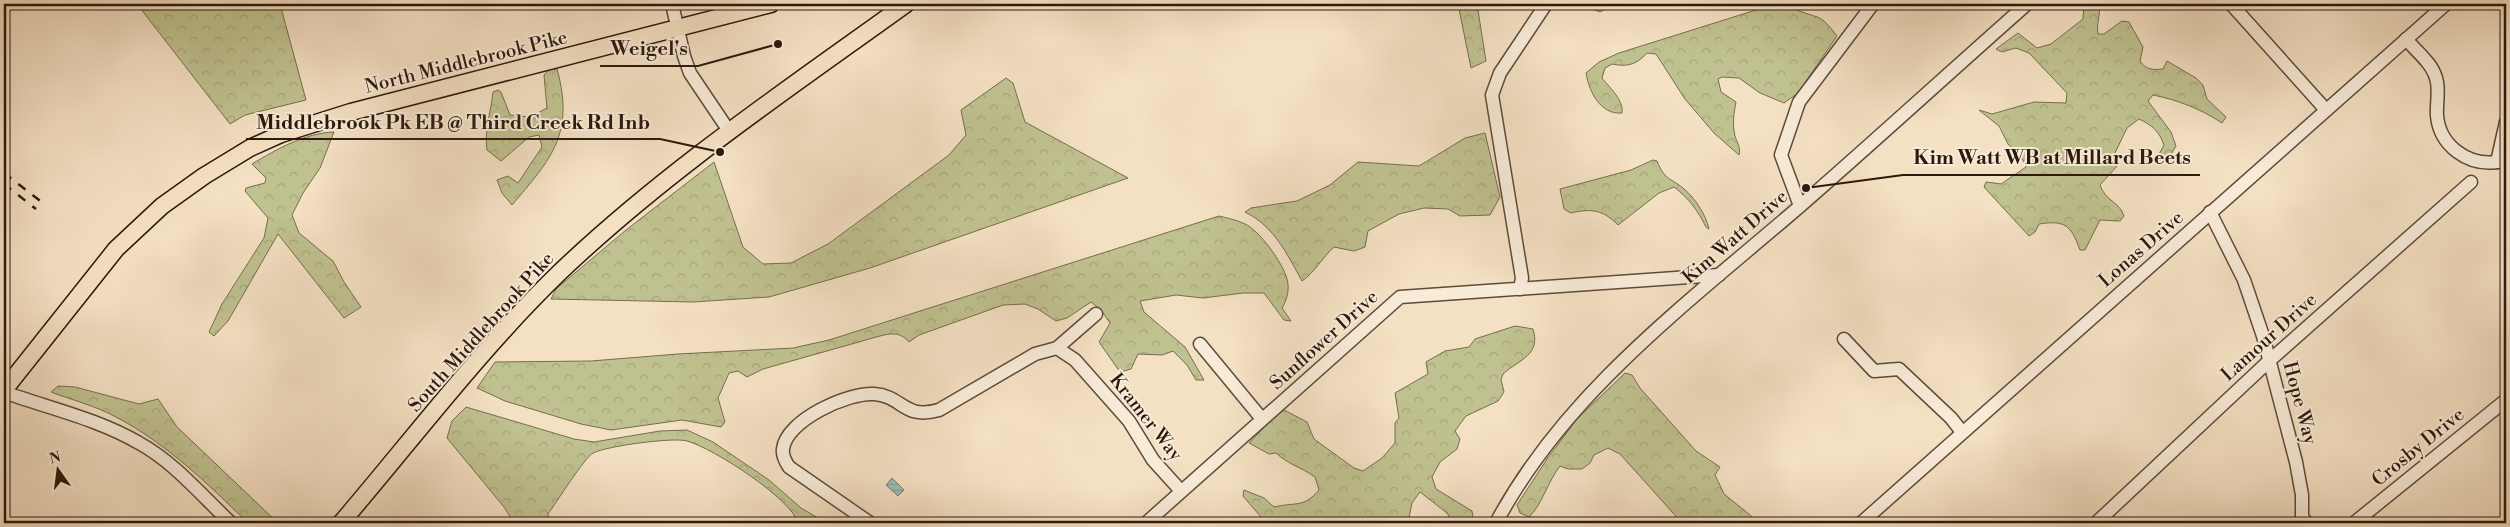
<svg xmlns="http://www.w3.org/2000/svg" width="2510" height="527" viewBox="0 0 2510 527" font-family="'Libre Bodoni',serif">
  <style>
    .forest { fill: url(#forest-crowns); stroke: #766d4e }
    .water { fill: url(#water-rules); stroke: #6f7b72 }
    .lines { fill: none; stroke-linecap: round; stroke-linejoin: round }
    .minor-casing { stroke: #5e4b3a; stroke-width: 15 }
    .major-casing { stroke: #2c190d; stroke-width: 19 }
    .minor { stroke: #f8ebd8; stroke-width: 12 }
    .major { stroke: #f4e0c3; stroke-width: 16 }
    .rail { stroke: #2c190d; stroke-width: 2.5; stroke-dasharray: 9 9; stroke-linecap: butt }
    .labels { text-anchor: middle; dominant-baseline: central; stroke-width: 4; stroke-linejoin: round; paint-order: stroke }
    .street-label { font-size: 19px; fill: #2c190d; stroke: #f8ebd8 }
    .leader { fill: none; stroke: #2c190d; stroke-width: 2 }
    .callout-dot { fill: #2c190d; stroke: #f8ebd8; stroke-width: 2 }
    .callout-label { font-size: 20px; text-anchor: middle; font-weight: bold; fill: #2c190d; stroke: #f8ebd8; stroke-width: 4; stroke-linejoin: round; paint-order: stroke }
  </style>
  <defs>
    <pattern id="forest-crowns" width="20" height="18" patternUnits="userSpaceOnUse" patternTransform="scale(1.25)"><rect width="20" height="18" fill="#c0c190"/><path d="M2 6a3 3 0 1 1 6 0M12 15a3 3 0 1 1 6 0" fill="none" stroke="#a5a57b"/></pattern>
    <pattern id="water-rules" width="6" height="5" patternUnits="userSpaceOnUse" patternTransform="scale(1.25)"><rect width="6" height="5" fill="#9cbdb5"/><path d="M0 2.5h6" fill="none" stroke="#87a29a"/></pattern>
  </defs>
  <rect width="100%" height="100%" fill="#f4e0c3"/>
  <filter id="stains"><feTurbulence type="fractalNoise" baseFrequency=".004" numOctaves="4"/><feColorMatrix values="0 0 0 0 .2 0 0 0 0 .09 0 0 0 0 .02 0 0 0 .5 -.17"/></filter>
  <radialGradient id="worn" r=".72"><stop offset=".6" stop-color="#630" stop-opacity="0"/><stop offset="1" stop-color="#630" stop-opacity=".3"/></radialGradient>
  <!-- forest -->
  <g class="forest">
    <polygon points="137,4 280,4 306,100 245,115 230,124"/>
    <polygon points="1458,4 1477,4 1486,61 1471,68"/>
    <polygon points="1594,4 1657,4 1624,7 1612,5 1600,12 1590,8"/>
    <path d="M1775 4C1787 4 1787 6 1797 10 1822 20 1819 13 1837 36L1798 93 1784 103 1760 93 1739 78 1722 77 1718 79 1721 92 1736 102C1734 113 1732 124 1735 136 1737 143 1741 147 1739 155L1714 133 1685 99 1656 54 1647 53C1636 65 1627 67 1612 64L1605 68 1602 78C1609 87 1624 100 1622 113 1600 115 1589 91 1586 73L1599 62 1619 53Z"/>
    <path d="M2084 4H2099C2101 15 2096 23 2098 34H2104L2122 21 2129 22 2143 47 2140 61C2146 70 2153 70 2163 69L2167 61 2196 78 2203 85 2207 99 2226 117 2222 123C2201 109 2178 100 2153 95L2148 101 2171 132 2176 146 2170 156 2162 159 2158 156 2164 145C2159 131 2152 125 2139 119L2127 128 2113 157 2117 166 2100 185C2105 201 2120 202 2124 216L2120 221 2100 220 2085 250H2080C2071 225 2065 220 2039 224L2035 232 2029 236 1984 187 1986 182 2001 184 2026 167 2022 158 2008 144 1999 126 1979 110 1992 114 2034 102 2066 103 2067 93 2029 53 2016 48 2002 52 1996 49 2018 33 2037 48 2051 44 2083 19Z"/>
    <path d="M550 69H557C575 134 551 159 512 205L502 193 497 180 508 176 518 183 542 147 539 135 529 137 501 161 487 150C484 129 491 113 493 92L498 90 501 92 510 115 530 117 547 108 544 75Z"/>
    <polygon points="1006,78 1013,83 1025,122 1128,178 870,268 769,297 693,302 551,299 556,289 626,230 714,162 743,247 763,264 791,263 828,244 949,155 966,135 961,110"/>
    <path d="M334 132 320 168 303 193 292 215 299 233 333 261 344 282 361 307 344 318 278 234 228 321 214 336 209 332 222 304 264 238 268 218 245 191 246 188 265 183 266 178 252 164C277 149 305 133 334 132Z"/>
    <path d="M1485 133 1500 197 1490 215 1460 216 1448 209 1424 208 1399 214 1368 231 1365 247 1354 251 1334 247C1322 258 1315 272 1302 281 1287 254 1274 226 1245 212L1251 208 1297 201 1330 185 1358 162 1419 166 1465 138Z"/>
    <path d="M1653 160 1657 161C1665 181 1670 177 1684 189 1695 198 1706 215 1709 229L1706 227C1698 211 1689 198 1674 187L1659 193 1618 225C1603 210 1592 208 1571 213L1564 209 1560 189 1631 170Z"/>
    <path d="M1219 216C1227 218 1237 220 1245 224 1259 230 1283 263 1287 279 1290 289 1287 300 1282 308L1291 321 1284 320 1264 293H1243L1203 298 1176 295 1140 301 1144 312 1185 347 1204 380H1196L1187 365 1173 351 1162 355 1138 354 1131 369 1120 372 1099 342 1110 323 1101 310 1091 302 1067 318 1056 321 1038 309 1025 304 1003 305 919 335 909 342C900 332 892 333 880 336L763 369 747 377 738 371 729 373 718 398 725 422 721 427 682 420 611 430 581 424 505 401 477 388 495 362 591 361 678 354 793 348 829 340Z"/>
    <path d="M1515 326 1533 329C1541 355 1520 359 1503 374L1501 380 1504 392 1498 401 1466 416 1455 431 1460 439 1457 449 1440 462 1432 477 1436 489 1472 511 1474 523H1453L1447 513 1420 492 1412 503 1408 523H1263L1261 517 1243 496 1244 490 1264 498 1274 507C1295 502 1304 508 1319 490L1315 477C1301 467 1289 465 1276 453L1269 454 1249 443 1272 419 1284 410 1307 422 1314 439 1354 468 1363 471 1382 458 1395 443V423L1399 418 1395 393 1428 374 1426 362 1445 351 1469 347 1475 339Z"/>
    <path d="M1625 373 1632 375 1640 388 1696 451 1720 467 1715 475 1724 494 1760 523H1742L1731 517 1721 523H1682L1620 454 1608 448 1594 455 1590 463 1582 469H1568L1560 466C1548 481 1542 505 1529 517L1520 513 1517 505 1547 459 1577 419Z"/>
    <path d="M58 386 75 387 139 404 158 399 177 427 278 523H248C208 484 166 443 116 417 96 406 72 400 51 392Z"/>
    <path d="M466 407 574 439 594 442 660 431 687 430 713 442 769 480 801 508 818 518 836 523H798C792 499 713 448 687 441 673 437 607 446 593 453 585 457 556 503 548 514L549 523H514L504 507 447 438 452 421Z"/>
  </g>
  <!-- water -->
  <polygon class="water" points="892,478 904,490 898,496 886,485"/>
  <g class="lines">
    <defs>
      <g id="minor">
        <polyline points="672,4 684,56 690,73 729,131"/>
        <polyline points="2231,4 2326,110"/>
        <path d="M2406 39C2416 51 2432 63 2436 78 2440 90 2436 104 2437 116 2440 146 2468 166 2497 162"/>
        <polyline points="2506,122 2497,162 2506,161"/>
        <polyline points="1800,206 1781,155 1799,102 1873,4"/>
        <polyline points="2210,212 2244,280 2263,336 2296,462 2302,495 2302,517 2307,523"/>
        <polyline points="1520,289 1522,278 1492,95 1500,73 1546,4"/>
        <polyline points="1844,339 1874,371 1899,369 1951,418 1962,432"/>
        <polyline points="1200,344 1262,419"/>
        <polyline points="1057,348 1075,360 1129,421 1153,460 1181,491"/>
        <path d="M4 392C48 408 98 419 139 443 174 462 202 496 231 523"/>
        <path d="M870 523 789 467C785 461 782 455 783 449 786 420 849 392 874 394 903 396 903 420 939 410L1035 354 1057 348 1096 314"/>
        <polyline points="1146,523 1400,297 1719,275"/>
        <path d="M1496 523C1565 393 1689 302 1799 207 1876 140 1951 71 2027 4"/>
        <polyline points="1861,523 2446,4"/>
        <polyline points="2096,523 2269,361 2471,182"/>
        <polyline points="2354,523 2506,400"/>
      </g>
      <g id="major">
        <polyline points="4,390 116,249 162,206 204,176 250,148 281,134 351,112 771,4"/>
        <path d="M341 523C412 440 482 347 560 272 666 171 788 89 906 4"/>
      </g>
    </defs>
    <!-- minor casing -->
    <use href="#minor" class="minor-casing"/>
    <!-- major casing -->
    <use href="#major" class="major-casing"/>
    <!-- minor -->
    <use href="#minor" class="minor"/>
    <!-- major -->
    <use href="#major" class="major"/>
    <!-- rail -->
    <g class="rail">
      <polyline points="4,173 43,203"/>
      <polyline points="4,184 36,209"/>
    </g>
  </g>
  <g class="labels">
    <!-- street labels -->
    <g class="street-label">
      <text transform="translate(466 62) rotate(-14)">North Middlebrook Pike</text>
      <text transform="translate(1735 237) rotate(-41)">Kim Watt Drive</text>
      <text transform="translate(2141 249) rotate(-41)">Lonas Drive</text>
      <text transform="translate(481 332) rotate(-48)">South Middlebrook Pike</text>
      <text transform="translate(2269 337) rotate(-42)">Lamour Drive</text>
      <text transform="translate(1324 340) rotate(-42)">Sunflower Drive</text>
      <text transform="translate(2300 403) rotate(75)">Hope Way</text>
      <text transform="translate(1146 417) rotate(52)">Kramer Way</text>
      <text transform="translate(2418 447) rotate(-39)">Crosby Drive</text>
    </g>
  </g>
  <!-- callouts -->
  <path class="leader" d="M778 44L698 66H600M720 152L660 139H246M1806 188L1903 175H2200"/>
  <g class="callout-dot">
    <circle cx="778" cy="44" r="5"/>
    <circle cx="720" cy="152" r="5"/>
    <circle cx="1806" cy="188" r="5"/>
  </g>
  <g class="callout-label">
    <text x="649" y="55">Weigel's</text>
    <text x="453" y="129">Middlebrook Pk EB @ Third Creek Rd Inb</text>
    <text x="2052" y="164">Kim Watt WB at Millard Beets</text>
  </g>
  <!-- margin -->
  <rect width="2510" height="527" fill="none" stroke="#f4e0c3" stroke-width="20"/>
  <rect x="5" y="5" width="2500" height="517" fill="none" stroke="#2c190d" stroke-width="2.5"/>
  <rect x="10" y="10" width="2490" height="507" fill="none" stroke="#2c190d"/>
  <!-- north arrow -->
  <g transform="translate(58 470) rotate(346)" stroke="#f8ebd8" stroke-width="4" paint-order="stroke">
  <path d="M0-4L9 19L0 12L-9 19Z" fill="#2c190d"/>
  <text y="-8" font-size="14" font-weight="bold" text-anchor="middle" fill="#2c190d">N</text>
  </g>
  <rect width="100%" height="100%" filter="url(#stains)"/>
  <rect width="100%" height="100%" fill="url(#worn)"/>
</svg>
